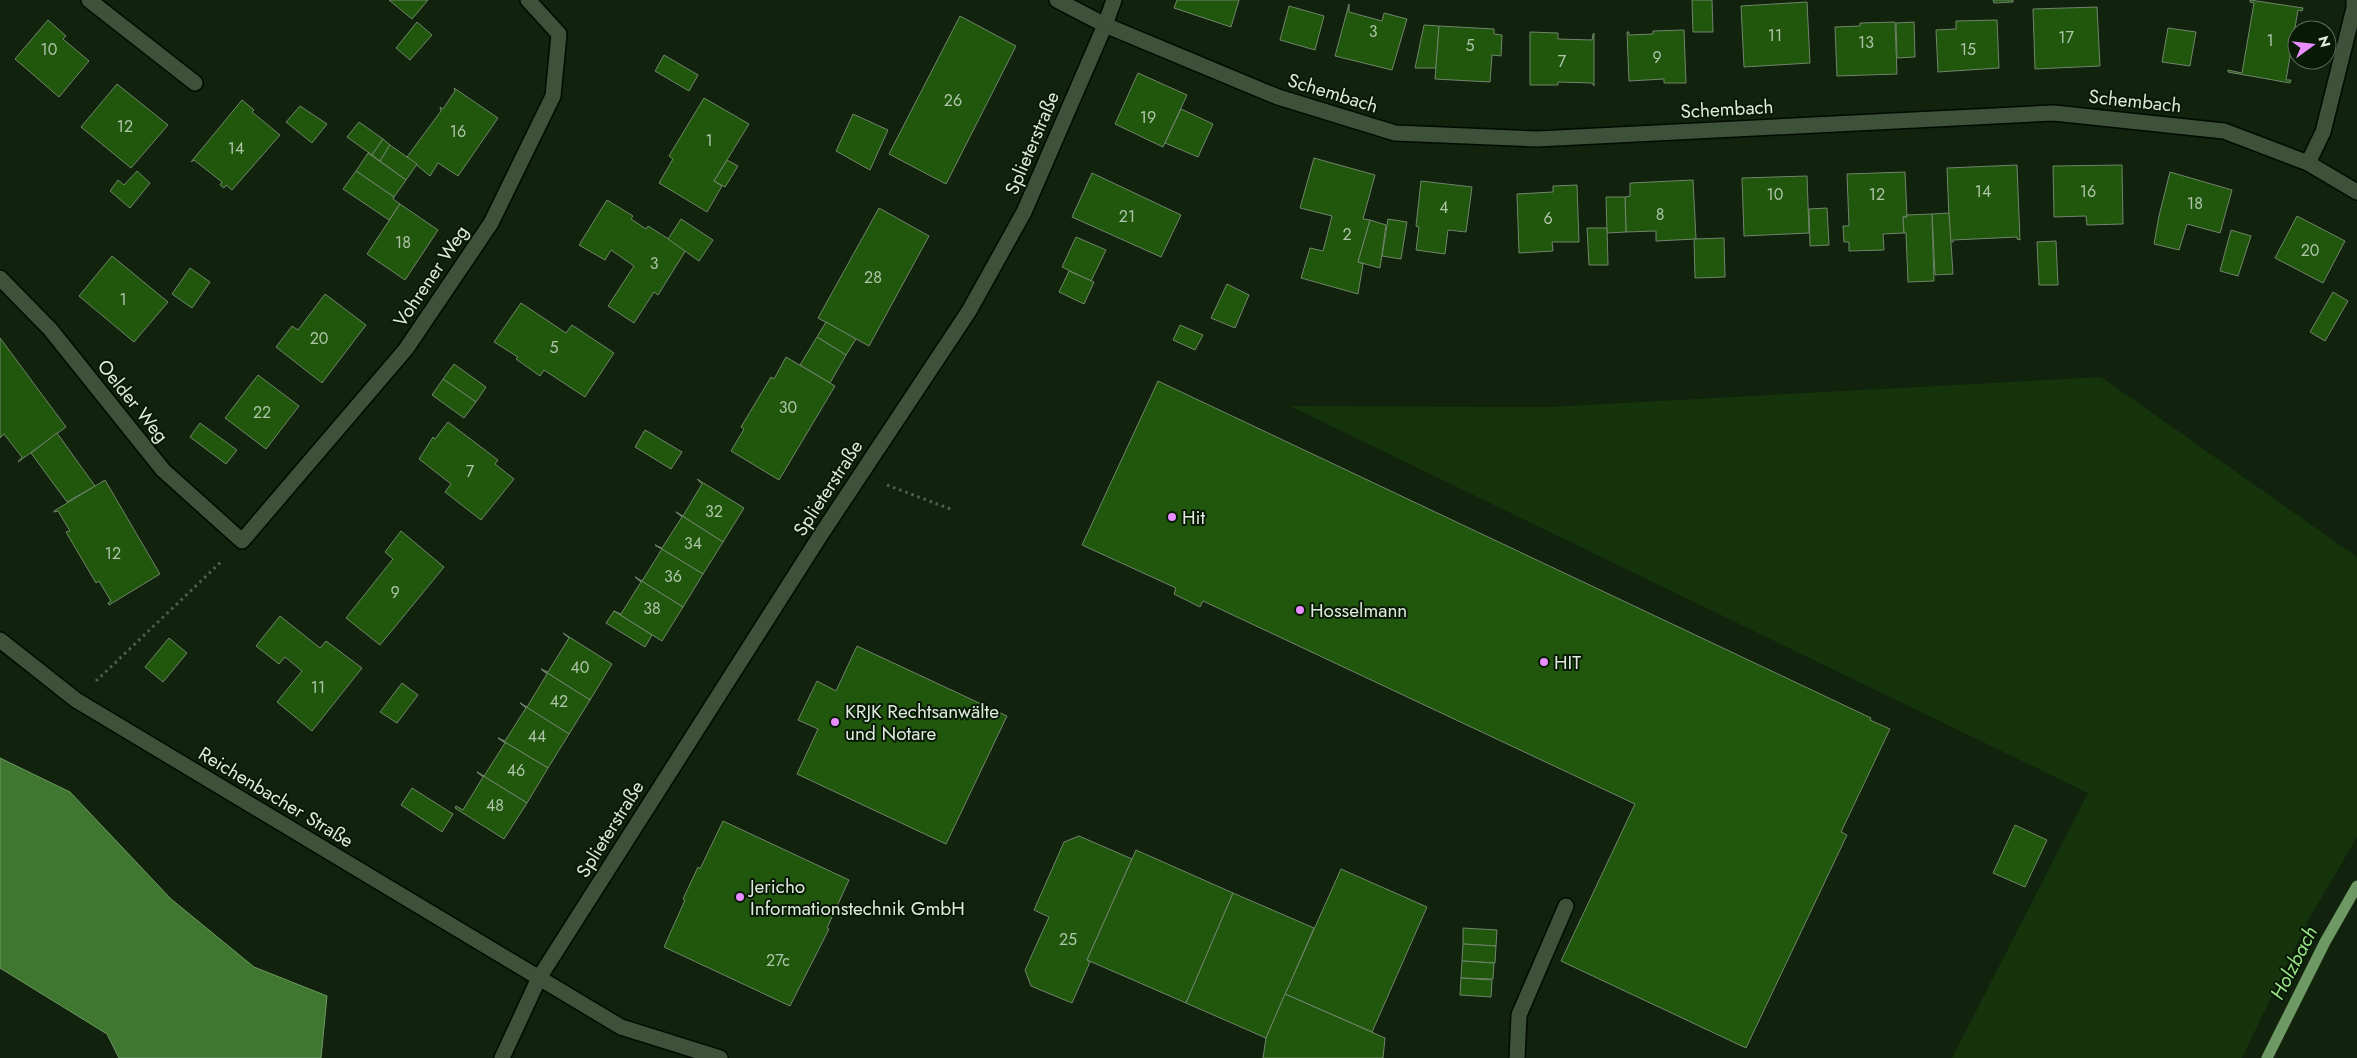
<svg xmlns="http://www.w3.org/2000/svg" width="2357" height="1058" viewBox="0 0 2357 1058" font-family="Jost,sans-serif">
  <style>
    .green { fill: #15340c }
    .water { fill: #3f7630; stroke: #6f9964 }
    .lines { fill: none; stroke-linecap: round; stroke-linejoin: round }
    .stream { stroke: #6f9964; stroke-width: 11 }
    .building { fill: #20570d; stroke: #70856b }
    .minor-casing { stroke: #010b00; stroke-width: 18 }
    .path { stroke: #50604d; stroke-width: 3; stroke-dasharray: 2.5 4; stroke-linecap: butt }
    .minor { stroke: #3e5139; stroke-width: 15 }
    .poi-dot { fill: #e88eff; stroke: #081905; stroke-width: 2 }
    .labels { text-anchor: middle; dominant-baseline: central; stroke-width: 4; stroke-linejoin: round; paint-order: stroke }
    .number-label { font-size: 16px; fill: #aec5a8 }
    .street-label { font-size: 19px; fill: #deeadc; stroke: #081905 }
    .poi-label { font-size: 19px; fill: #deeadc; stroke: #081905; text-anchor: start }
    .water-label { font-size: 20px; font-style: italic; fill: #99e586; stroke: #081905 }
  </style>
  <rect width="100%" height="100%" fill="#11220d"/>
  <!-- green -->
  <polygon class="green" points="2101,377 2357,557 2357,837 2310,917 2242,1058 1952,1058 2088,793 1290,406 1549,407"/>
  <!-- water -->
  <polygon class="water" points="0,758 70,792 171,899 254,967 327,996 321,1058 119,1058 107,1034 0,968"/>
  <g class="lines">
    <!-- stream -->
    <polyline class="stream" points="2267,1058 2325,942 2357,886"/>
  </g>
  <!-- building -->
  <g class="building">
    <polygon points="389,0 428,0 412,19"/>
    <polygon points="1177,0 1239,0 1231,27 1174,8"/>
    <polygon points="1692,0 1712,0 1713,32 1693,32"/>
    <polygon points="1993,0 2013,0 2013,2 1994,3"/>
    <polygon points="2250,0 2303,8 2302,11 2298,10 2286,80 2291,80 2290,83 2228,72 2228,70 2242,73 2254,3 2250,2"/>
    <polygon points="1807,2 1810,63 1744,67 1741,6"/>
    <polygon points="1349,4 1349,12 1382,21 1384,13 1407,19 1392,70 1335,56"/>
    <polygon points="1289,6 1324,16 1315,50 1280,40"/>
    <polygon points="2097,7 2100,66 2035,69 2033,9"/>
    <polygon points="960,16 1016,46 946,184 889,154"/>
    <polygon points="48,20 66,36 63,39 89,61 59,97 15,59"/>
    <polygon points="1997,20 1999,68 1938,72 1936,30 1956,29 1956,21"/>
    <polygon points="417,22 432,35 410,60 396,48"/>
    <polygon points="1895,22 1897,74 1837,76 1835,27 1860,26 1860,23"/>
    <polygon points="1914,22 1915,57 1897,58 1896,23"/>
    <polygon points="1424,25 1439,26 1436,68 1415,68"/>
    <polygon points="1439,26 1494,29 1494,34 1502,35 1501,56 1492,55 1490,82 1435,79"/>
    <polygon points="2168,28 2196,32 2190,66 2162,62"/>
    <polygon points="1684,30 1686,83 1664,83 1664,79 1629,81 1627,32 1629,32 1629,35 1653,34 1653,31"/>
    <polygon points="1530,32 1558,33 1558,39 1592,40 1593,34 1594,33 1594,86 1592,83 1558,82 1558,85 1530,85"/>
    <polygon points="664,55 698,75 689,91 655,71"/>
    <polygon points="1138,73 1187,95 1163,147 1115,124"/>
    <polygon points="117,84 168,125 131,168 81,127"/>
    <polygon points="454,88 498,118 458,176 438,163 430,176 407,157 441,111 440,107 443,109 455,91"/>
    <polygon points="704,98 749,124 714,181 722,186 707,212 659,183 673,159 669,156"/>
    <polygon points="242,100 254,110 252,112 280,135 232,190 226,185 224,188 220,185 222,182 194,160 191,162"/>
    <polygon points="300,106 327,124 312,143 286,122"/>
    <polygon points="1181,109 1213,124 1198,157 1165,143"/>
    <polygon points="853,114 888,130 870,170 836,151"/>
    <polygon points="359,122 383,139 372,155 347,137"/>
    <polygon points="383,139 390,145 380,161 372,155"/>
    <polygon points="390,145 417,164 406,180 380,161"/>
    <polygon points="368,153 406,180 394,197 356,171"/>
    <polygon points="1314,158 1375,175 1363,219 1370,220 1358,262 1363,264 1358,294 1301,278 1310,248 1323,251 1332,216 1300,208"/>
    <polygon points="727,160 738,166 725,187 714,181"/>
    <polygon points="2017,165 2020,240 2017,239 2017,237 1953,240 1953,242 1950,242 1947,168"/>
    <polygon points="2122,165 2123,224 2087,225 2086,216 2054,217 2053,166"/>
    <polygon points="137,171 150,183 130,208 110,191 118,180 124,185"/>
    <polygon points="356,171 394,197 393,199 400,204 389,220 343,189"/>
    <polygon points="1905,172 1907,217 1903,217 1904,233 1883,234 1884,250 1849,251 1849,242 1844,242 1843,226 1849,226 1847,174"/>
    <polygon points="2170,172 2232,190 2220,233 2187,224 2179,250 2154,244 2159,216"/>
    <polygon points="1092,173 1181,215 1161,257 1072,217"/>
    <polygon points="1807,176 1809,233 1744,236 1742,178"/>
    <polygon points="1693,180 1696,239 1656,241 1656,231 1626,232 1625,197 1630,196 1630,183"/>
    <polygon points="1421,181 1472,187 1466,232 1448,230 1445,254 1416,250 1419,227 1416,226"/>
    <polygon points="1577,185 1579,242 1552,242 1553,251 1519,253 1517,194 1553,192 1553,186"/>
    <polygon points="1606,197 1625,197 1626,232 1607,233"/>
    <polygon points="607,200 633,216 631,219 646,229 648,226 686,250 658,295 654,292 634,323 608,306 634,266 611,250 605,260 579,245"/>
    <polygon points="400,204 438,230 405,280 367,254"/>
    <polygon points="879,208 929,236 869,346 818,318"/>
    <polygon points="1827,208 1829,245 1810,246 1809,209"/>
    <polygon points="1949,213 1953,274 1935,275 1932,214"/>
    <polygon points="1932,214 1934,281 1908,282 1906,233 1904,233 1903,217 1907,217 1906,215"/>
    <polygon points="2297,216 2345,241 2323,283 2275,258"/>
    <polygon points="681,219 713,240 699,261 668,239"/>
    <polygon points="1388,219 1407,222 1401,259 1382,256"/>
    <polygon points="1370,220 1386,225 1380,268 1358,262"/>
    <polygon points="1587,228 1607,228 1608,265 1589,265"/>
    <polygon points="2231,230 2251,236 2238,276 2220,271"/>
    <polygon points="1076,237 1106,250 1091,281 1062,267"/>
    <polygon points="1724,238 1725,277 1695,278 1694,239"/>
    <polygon points="2056,241 2058,285 2039,285 2037,242"/>
    <polygon points="112,256 168,302 134,342 79,296"/>
    <polygon points="190,268 210,282 192,308 172,294"/>
    <polygon points="1069,271 1094,282 1084,304 1059,292"/>
    <polygon points="1227,284 1249,295 1235,328 1211,318"/>
    <polygon points="2333,292 2348,301 2325,341 2310,332"/>
    <polygon points="325,294 366,325 322,383 276,347 292,326 298,330"/>
    <polygon points="521,303 566,333 572,325 614,353 585,397 544,370 540,376 516,359 518,357 494,342"/>
    <polygon points="826,322 856,339 846,355 817,337"/>
    <polygon points="1180,325 1203,335 1195,350 1173,340"/>
    <polygon points="817,337 846,355 830,383 800,365"/>
    <polygon points="0,338 66,427 18,462 22,457 4,434 0,438"/>
    <polygon points="786,357 835,386 779,480 731,451 744,429 741,427 771,377 774,379"/>
    <polygon points="454,364 486,387 476,402 443,379"/>
    <polygon points="258,375 299,406 266,449 225,418"/>
    <polygon points="443,379 476,402 464,418 432,395"/>
    <polygon points="1158,381 1871,718 1870,720 1890,729 1841,832 1847,835 1746,1048 1561,961 1635,804 1203,601 1200,607 1174,594 1176,588 1082,545"/>
    <polygon points="448,422 498,460 495,464 514,479 481,520 445,492 451,484 419,459 433,437 435,439"/>
    <polygon points="200,423 237,450 226,464 190,437"/>
    <polygon points="645,430 682,452 671,469 635,447"/>
    <polygon points="57,433 95,486 67,502 31,453"/>
    <polygon points="697,479 744,508 723,542 676,512 683,516 702,484"/>
    <polygon points="105,480 160,574 109,605 108,603 111,601 99,581 96,583 66,532 70,531 58,511 54,512 54,511"/>
    <polygon points="676,512 723,542 703,574 655,545 662,548 682,517"/>
    <polygon points="401,531 444,567 380,645 346,618 393,559 385,552"/>
    <polygon points="655,545 703,574 683,607 635,577 642,581 662,549"/>
    <polygon points="635,577 683,607 662,641 614,611 621,614 641,582"/>
    <polygon points="614,611 652,635 645,647 606,623"/>
    <polygon points="280,616 320,648 326,641 362,668 312,731 277,702 302,671 285,657 279,664 256,646"/>
    <polygon points="563,633 612,664 590,700 541,669 548,672 569,638"/>
    <polygon points="169,638 187,653 163,682 145,667"/>
    <polygon points="857,646 1007,716 946,844 797,774 818,729 798,720 817,681 836,691"/>
    <polygon points="541,669 590,700 569,734 520,703 527,707 547,674"/>
    <polygon points="402,683 418,695 397,723 380,712"/>
    <polygon points="520,703 569,734 548,768 498,738 505,741 526,708"/>
    <polygon points="498,738 548,768 527,803 477,772 484,776 505,743"/>
    <polygon points="477,772 527,803 504,839 455,808 456,806 463,810 483,777"/>
    <polygon points="412,788 453,814 442,832 401,805"/>
    <polygon points="723,821 849,880 827,928 829,929 790,1006 664,947 685,900 683,899 698,867 700,869"/>
    <polygon points="2015,825 2047,840 2025,887 1993,873"/>
    <polygon points="1079,836 1132,859 1087,960 1090,962 1072,1003 1031,986 1025,970 1049,917 1034,910 1064,842"/>
    <polygon points="1136,850 1233,893 1186,1003 1087,960"/>
    <polygon points="1341,869 1427,907 1372,1032 1285,994"/>
    <polygon points="1233,893 1314,928 1266,1038 1186,1003"/>
    <polygon points="1463,928 1497,930 1496,946 1463,944"/>
    <polygon points="1463,944 1496,946 1495,963 1462,961"/>
    <polygon points="1462,961 1494,963 1493,979 1461,978"/>
    <polygon points="1461,978 1492,980 1491,997 1460,995"/>
    <polygon points="1285,994 1385,1038 1383,1058 1263,1058 1266,1038"/>
  </g>
  <g class="lines">
    <defs>
      <g id="minor">
        <polyline points="89,0 195,83"/>
        <polyline points="1057,0 1105,25 1278,97 1395,133 1537,139 2054,113 2224,131 2308,163 2357,192"/>
        <polyline points="2308,163 2323,132 2354,8 2354,0"/>
        <polyline points="0,278 50,329 163,470 242,541 406,349 491,223 553,96 559,34 528,0"/>
        <polyline points="0,640 76,700 621,1027 720,1058"/>
        <polyline points="502,1058 539,978 820,536 969,311 1024,212 1105,25 1114,0"/>
        <polyline points="1517,1058 1519,1015 1566,906"/>
      </g>
    </defs>
    <!-- minor casing -->
    <use href="#minor" class="minor-casing"/>
    <!-- path -->
    <g class="path">
      <polyline points="887,485 953,510"/>
      <polyline points="96,681 222,561"/>
    </g>
    <!-- minor -->
    <use href="#minor" class="minor"/>
  </g>
  <!-- markers -->
  <g class="poi-dot">
    <circle cx="1172" cy="517" r="5"/>
    <circle cx="1300" cy="610" r="5"/>
    <circle cx="1544" cy="662" r="5"/>
    <circle cx="835" cy="722" r="5"/>
    <circle cx="740" cy="897" r="5"/>
  </g>
  <g class="labels">
    <!-- number labels -->
    <g class="number-label">
      <text x="1373" y="31">3</text>
      <text x="1775" y="35">11</text>
      <text x="2066" y="37">17</text>
      <text x="2270" y="40">1</text>
      <text x="1866" y="42">13</text>
      <text x="1470" y="45">5</text>
      <text x="49" y="49">10</text>
      <text x="1968" y="49">15</text>
      <text x="1657" y="57">9</text>
      <text x="1562" y="61">7</text>
      <text x="953" y="100">26</text>
      <text x="1148" y="117">19</text>
      <text x="125" y="126">12</text>
      <text x="458" y="131">16</text>
      <text x="709" y="140">1</text>
      <text x="236" y="148">14</text>
      <text x="1983" y="191">14</text>
      <text x="2088" y="191">16</text>
      <text x="1775" y="194">10</text>
      <text x="1877" y="194">12</text>
      <text x="2195" y="203">18</text>
      <text x="1444" y="207">4</text>
      <text x="1660" y="214">8</text>
      <text x="1127" y="216">21</text>
      <text x="1548" y="218">6</text>
      <text x="1347" y="234">2</text>
      <text x="403" y="242">18</text>
      <text x="2310" y="250">20</text>
      <text x="654" y="263">3</text>
      <text x="873" y="277">28</text>
      <text x="123" y="299">1</text>
      <text x="319" y="338">20</text>
      <text x="554" y="347">5</text>
      <text x="788" y="407">30</text>
      <text x="262" y="412">22</text>
      <text x="470" y="471">7</text>
      <text x="714" y="511">32</text>
      <text x="693" y="543">34</text>
      <text x="113" y="553">12</text>
      <text x="673" y="576">36</text>
      <text x="395" y="592">9</text>
      <text x="652" y="608">38</text>
      <text x="580" y="667">40</text>
      <text x="318" y="687">11</text>
      <text x="559" y="701">42</text>
      <text x="537" y="736">44</text>
      <text x="516" y="770">46</text>
      <text x="495" y="805">48</text>
      <text x="1068" y="939">25</text>
      <text x="778" y="960">27c</text>
    </g>
    <!-- street labels -->
    <g class="street-label">
      <text transform="translate(1333 93) rotate(17)">Schembach</text>
      <text transform="translate(2135 101) rotate(6)">Schembach</text>
      <text transform="translate(1727 109) rotate(-3)">Schembach</text>
      <text transform="translate(1032 143) rotate(-67)">Splieterstraße</text>
      <text transform="translate(431 276) rotate(-56)">Vohrener Weg</text>
      <text transform="translate(133 401) rotate(51)">Oelder Weg</text>
      <text transform="translate(828 488) rotate(-57)">Splieterstraße</text>
      <text transform="translate(276 797) rotate(31)">Reichenbacher Straße</text>
      <text transform="translate(610 829) rotate(-58)">Splieterstraße</text>
    </g>
    <!-- poi labels -->
    <g class="poi-label">
      <text x="1182" y="517">Hit</text>
      <text x="1310" y="610">Hosselmann</text>
      <text x="1554" y="662">HIT</text>
      <text x="845" y="711">KRJK Rechtsanwälte<tspan x="845" dy="22">und Notare</tspan></text>
      <text x="750" y="886">Jericho<tspan x="750" dy="22">Informationstechnik GmbH</tspan></text>
    </g>
    <!-- water labels -->
    <g class="water-label">
      <text transform="translate(2294 963) rotate(-63)">Holzbach</text>
    </g>
  </g>
  <!-- north arrow -->
  <g transform="translate(2312 45) rotate(75)"><circle r="24" fill="#081905" stroke="#5e6d5b"/>
  <path d="M0-4L9 19L0 12L-9 19Z" fill="#e88eff"/>
  <text y="-8" font-size="14" font-weight="bold" text-anchor="middle" fill="#deeadc">N</text>
  </g>
</svg>
